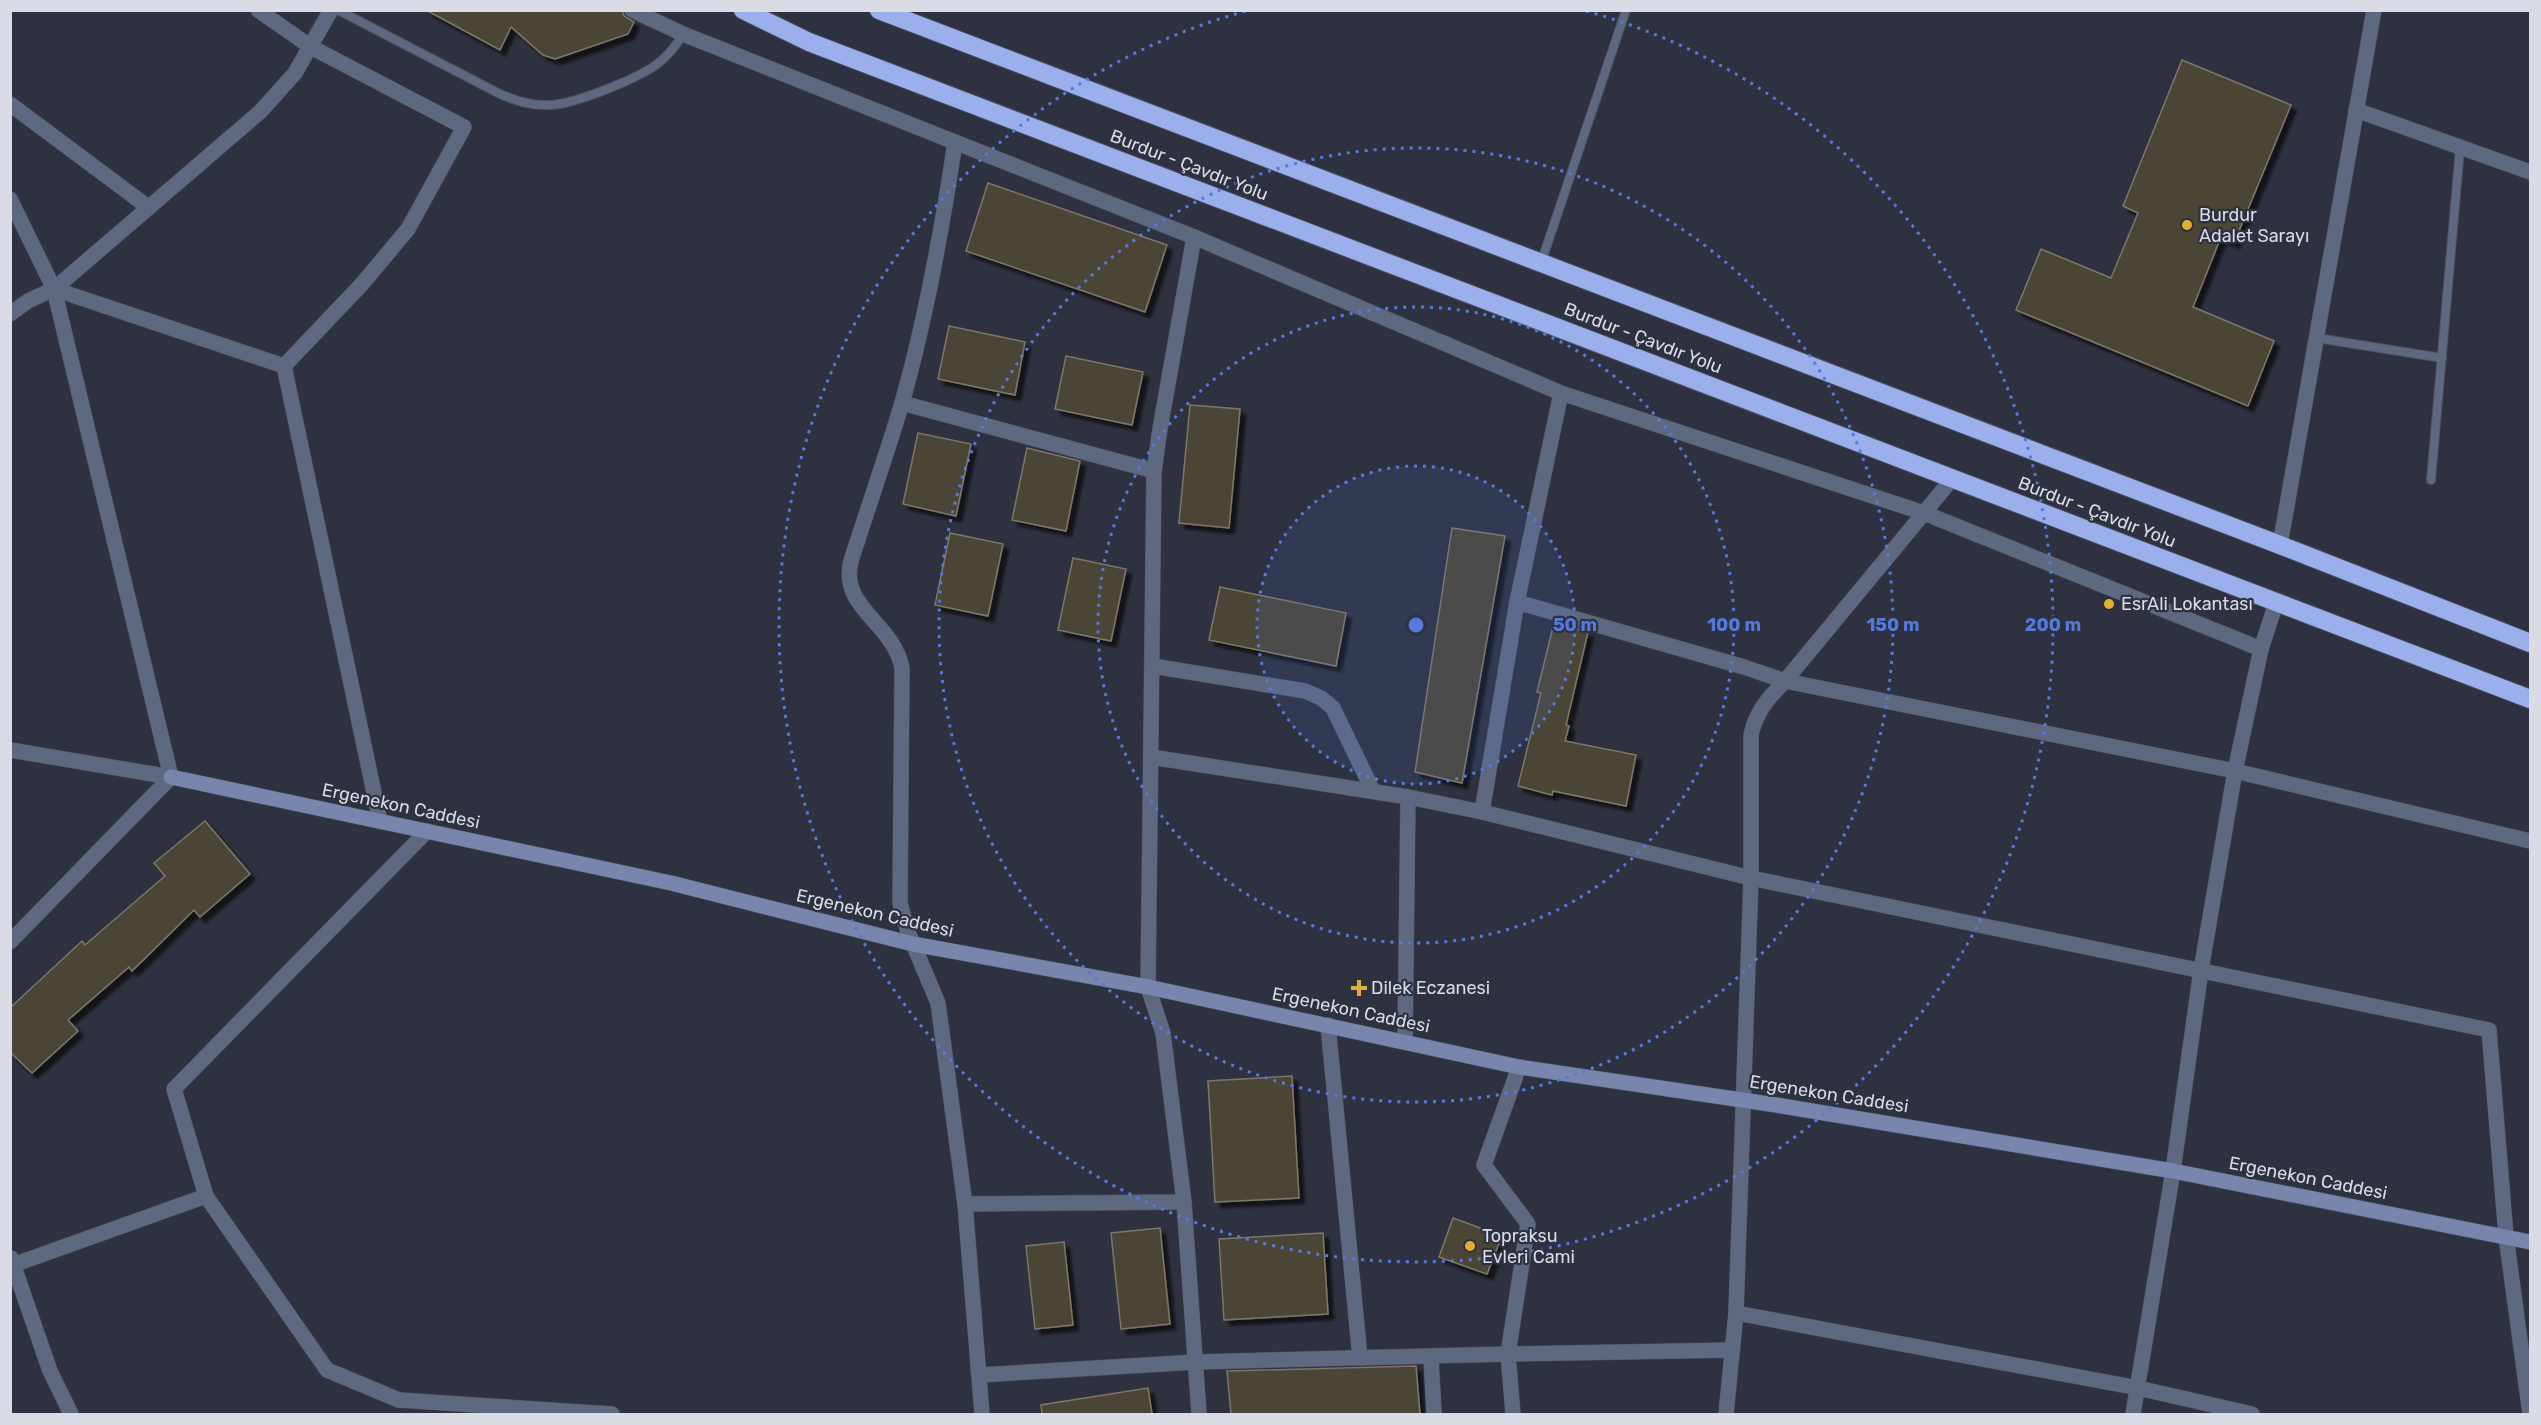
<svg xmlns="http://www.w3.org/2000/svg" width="2541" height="1425" viewBox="0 0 2541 1425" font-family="Rubik,sans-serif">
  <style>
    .building { fill: #4c4436; stroke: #7e7667; stroke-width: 1.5; filter: url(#shadow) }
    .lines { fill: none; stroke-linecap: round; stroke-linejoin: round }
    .lane-casing { stroke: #4d515e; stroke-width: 10 }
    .street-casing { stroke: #4d515e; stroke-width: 16 }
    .secondary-casing { stroke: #4d515e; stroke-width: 16 }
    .highway-casing { stroke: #4d515e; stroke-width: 20 }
    .lane { stroke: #5f6881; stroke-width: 8 }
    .street { stroke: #5f6881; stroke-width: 15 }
    .secondary { stroke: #7885ad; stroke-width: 15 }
    .highway { stroke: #9bafed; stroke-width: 18 }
    .ring { fill: none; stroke: #5579dc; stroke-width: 3; stroke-dasharray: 3 6 }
    .poi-dot { fill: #e3ae35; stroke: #2e3240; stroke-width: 2 }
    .labels { text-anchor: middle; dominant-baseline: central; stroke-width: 4.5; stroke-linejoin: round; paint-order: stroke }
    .street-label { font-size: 18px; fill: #d9dce5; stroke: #2e3240 }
    .poi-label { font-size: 18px; fill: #d9dce5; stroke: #2e3240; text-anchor: start }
    .centre { fill: #5579dc; stroke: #2e3240; stroke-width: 3 }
    .ring-label { font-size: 18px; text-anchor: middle; font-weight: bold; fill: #5579dc; stroke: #2e3240; stroke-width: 4.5; stroke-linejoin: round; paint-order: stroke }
  </style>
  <defs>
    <filter id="shadow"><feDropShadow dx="5.5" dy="5.5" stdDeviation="1.5" flood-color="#0009"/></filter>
  </defs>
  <rect width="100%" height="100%" fill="#2e3240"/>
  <!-- building -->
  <g class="building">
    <polygon points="426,10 622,10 624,16 634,22 628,34 555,59 543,55 511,27 500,50"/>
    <polygon points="2182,60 2291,105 2234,243 2221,237 2193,307 2274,341 2248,406 2016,310 2041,249 2111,278 2138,213 2123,206"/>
    <polygon points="988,183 1167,245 1145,312 966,251"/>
    <polygon points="949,326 1025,342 1015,395 938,379"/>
    <polygon points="1066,356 1143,372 1132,425 1055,409"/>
    <polygon points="1190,405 1240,409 1229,528 1179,523"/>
    <polygon points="918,433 971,444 956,516 903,504"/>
    <polygon points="1027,448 1080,461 1066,531 1012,520"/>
    <polygon points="1452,528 1505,536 1462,783 1415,772"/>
    <polygon points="950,533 1003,544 988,616 935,605"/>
    <polygon points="1073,558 1126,569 1111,641 1058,630"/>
    <polygon points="1220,587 1346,613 1336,666 1209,640"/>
    <polygon points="1554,623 1588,632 1566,725 1569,726 1565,741 1636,755 1626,806 1553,791 1552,795 1518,786 1541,693 1537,692"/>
    <polygon points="205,821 250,874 200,917 194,910 132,971 129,967 68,1020 78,1031 32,1073 10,1052 10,1008 82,941 85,945 165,876 154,863"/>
    <polygon points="1292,1076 1299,1198 1215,1202 1208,1081"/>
    <polygon points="1453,1218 1502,1236 1487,1274 1439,1257"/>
    <polygon points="1160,1228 1170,1324 1121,1329 1111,1233"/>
    <polygon points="1323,1233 1328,1314 1224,1320 1219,1239"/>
    <polygon points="1064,1242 1073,1325 1035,1329 1026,1246"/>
    <polygon points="1416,1366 1420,1414 1231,1414 1227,1371"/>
    <polygon points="1148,1388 1152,1414 1042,1414 1041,1405"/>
  </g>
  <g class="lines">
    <defs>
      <g id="lane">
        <path d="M338 10 500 94C516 101 531 106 549 105 573 105 636 79 656 65 668 56 676 46 683 34"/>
        <polyline points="1541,263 1626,10"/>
        <polyline points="2317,338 2442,358"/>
        <polyline points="2431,480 2460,148"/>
      </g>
      <g id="street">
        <polyline points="632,10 683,34 1194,237 1561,393 1924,513 2261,649"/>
        <polyline points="10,104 148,207"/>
        <polyline points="2356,110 2530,172"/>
        <path d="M955 142C942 230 926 318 902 403 886 456 868 508 851 561 839 608 893 622 902 668L900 903 908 932 938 1003 965 1204 982 1414"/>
        <polyline points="10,199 54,289 171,777"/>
        <polyline points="1194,237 1160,429 1154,471 1148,987 1163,1033 1184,1202 1199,1414"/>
        <polyline points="54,289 284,366 362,284 408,229 464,127 311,47 258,10"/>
        <polyline points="10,314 28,301 54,289 261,111 295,73 331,10"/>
        <polyline points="284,366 380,821"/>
        <polyline points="902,403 1154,471"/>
        <path d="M1952 479 1785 681C1768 698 1756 712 1751 735V878L1736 1313 2138 1388 2252 1414"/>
        <polyline points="2280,545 2374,10"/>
        <polyline points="1517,602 1744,667 1785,681 2235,771 2530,841"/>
        <polyline points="1153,666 1305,691 1321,698 1333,708 1373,791"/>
        <polyline points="10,750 171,777"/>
        <polyline points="1151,757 1408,797 1482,812 1751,878 2489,1030 2506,1236 2530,1414"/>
        <polyline points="1482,812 1517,602 1561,393"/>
        <polyline points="10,942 171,777"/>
        <polyline points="1328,1025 1360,1358"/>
        <polyline points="1405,1042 1408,797"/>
        <polyline points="206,1196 174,1089 427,831"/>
        <polyline points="965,1204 1184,1202"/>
        <polyline points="11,1258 50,1371 71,1414"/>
        <polyline points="10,1266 206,1196 327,1370 399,1400 612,1414"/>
        <polyline points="1431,1358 1434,1414"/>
        <polyline points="979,1375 1196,1362 1508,1354 1528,1224 1484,1165 1519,1067"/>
        <polyline points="1513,1414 1508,1354 1732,1350"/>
        <polyline points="1726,1414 1736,1313"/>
        <polyline points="2133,1414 2173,1171 2201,970 2235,771 2261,649 2276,603"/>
      </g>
      <polyline id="secondary" points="171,777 671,883 913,944 1148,987 1519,1067 1782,1106 2173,1171 2530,1242"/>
      <g id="highway">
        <polyline points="743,10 809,42 2530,699"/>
        <polyline points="879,10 2280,545 2530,643"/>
      </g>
    </defs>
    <!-- lane casing -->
    <use href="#lane" class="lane-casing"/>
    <!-- street casing -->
    <use href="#street" class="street-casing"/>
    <!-- secondary casing -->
    <use href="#secondary" class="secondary-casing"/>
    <!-- highway casing -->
    <use href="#highway" class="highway-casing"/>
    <!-- lane -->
    <use href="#lane" class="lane"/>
    <!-- street -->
    <use href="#street" class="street"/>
    <!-- secondary -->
    <use href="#secondary" class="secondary"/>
    <!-- highway -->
    <use href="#highway" class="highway"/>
  </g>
  <!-- distance rings -->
  <circle cx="1416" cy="625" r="159" fill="#5579dc" fill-opacity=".12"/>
  <g class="ring">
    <circle cx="1416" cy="625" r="159"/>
    <circle cx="1416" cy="625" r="318"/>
    <circle cx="1416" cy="625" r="477"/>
    <path d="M1586 11A637 637 0 1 1 1246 11"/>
  </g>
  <!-- markers -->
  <g class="poi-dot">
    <circle cx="2187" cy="225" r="6"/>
    <circle cx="2109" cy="604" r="6"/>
    <path d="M1356 979h6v6h6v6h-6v6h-6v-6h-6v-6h6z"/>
    <circle cx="1470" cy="1246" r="6"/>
  </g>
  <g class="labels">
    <!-- street labels -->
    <g class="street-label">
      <text transform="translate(1189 165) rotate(21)">Burdur - Çavdır Yolu</text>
      <text transform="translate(1643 338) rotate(21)">Burdur - Çavdır Yolu</text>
      <text transform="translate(2097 512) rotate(21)">Burdur - Çavdır Yolu</text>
      <text transform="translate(401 806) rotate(12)">Ergenekon Caddesi</text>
      <text transform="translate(875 913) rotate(13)">Ergenekon Caddesi</text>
      <text transform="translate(1351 1010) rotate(12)">Ergenekon Caddesi</text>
      <text transform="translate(1829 1094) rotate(9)">Ergenekon Caddesi</text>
      <text transform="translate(2308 1178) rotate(11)">Ergenekon Caddesi</text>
    </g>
    <!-- poi labels -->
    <g class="poi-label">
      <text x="2199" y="215">Burdur<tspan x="2199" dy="21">Adalet Sarayı</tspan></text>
      <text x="2121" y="604">EsrAli Lokantası</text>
      <text x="1371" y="988">Dilek Eczanesi</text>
      <text x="1482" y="1236">Topraksu<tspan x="1482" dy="21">Evleri Cami</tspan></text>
    </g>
  </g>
  <circle cx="1416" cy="625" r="9" class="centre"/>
  <g class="ring-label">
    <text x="1575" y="631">50 m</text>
    <text x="1734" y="631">100 m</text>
    <text x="1893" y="631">150 m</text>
    <text x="2053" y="631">200 m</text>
  </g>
  <!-- border -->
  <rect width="2541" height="1425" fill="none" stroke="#d9dce5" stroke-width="24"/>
</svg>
